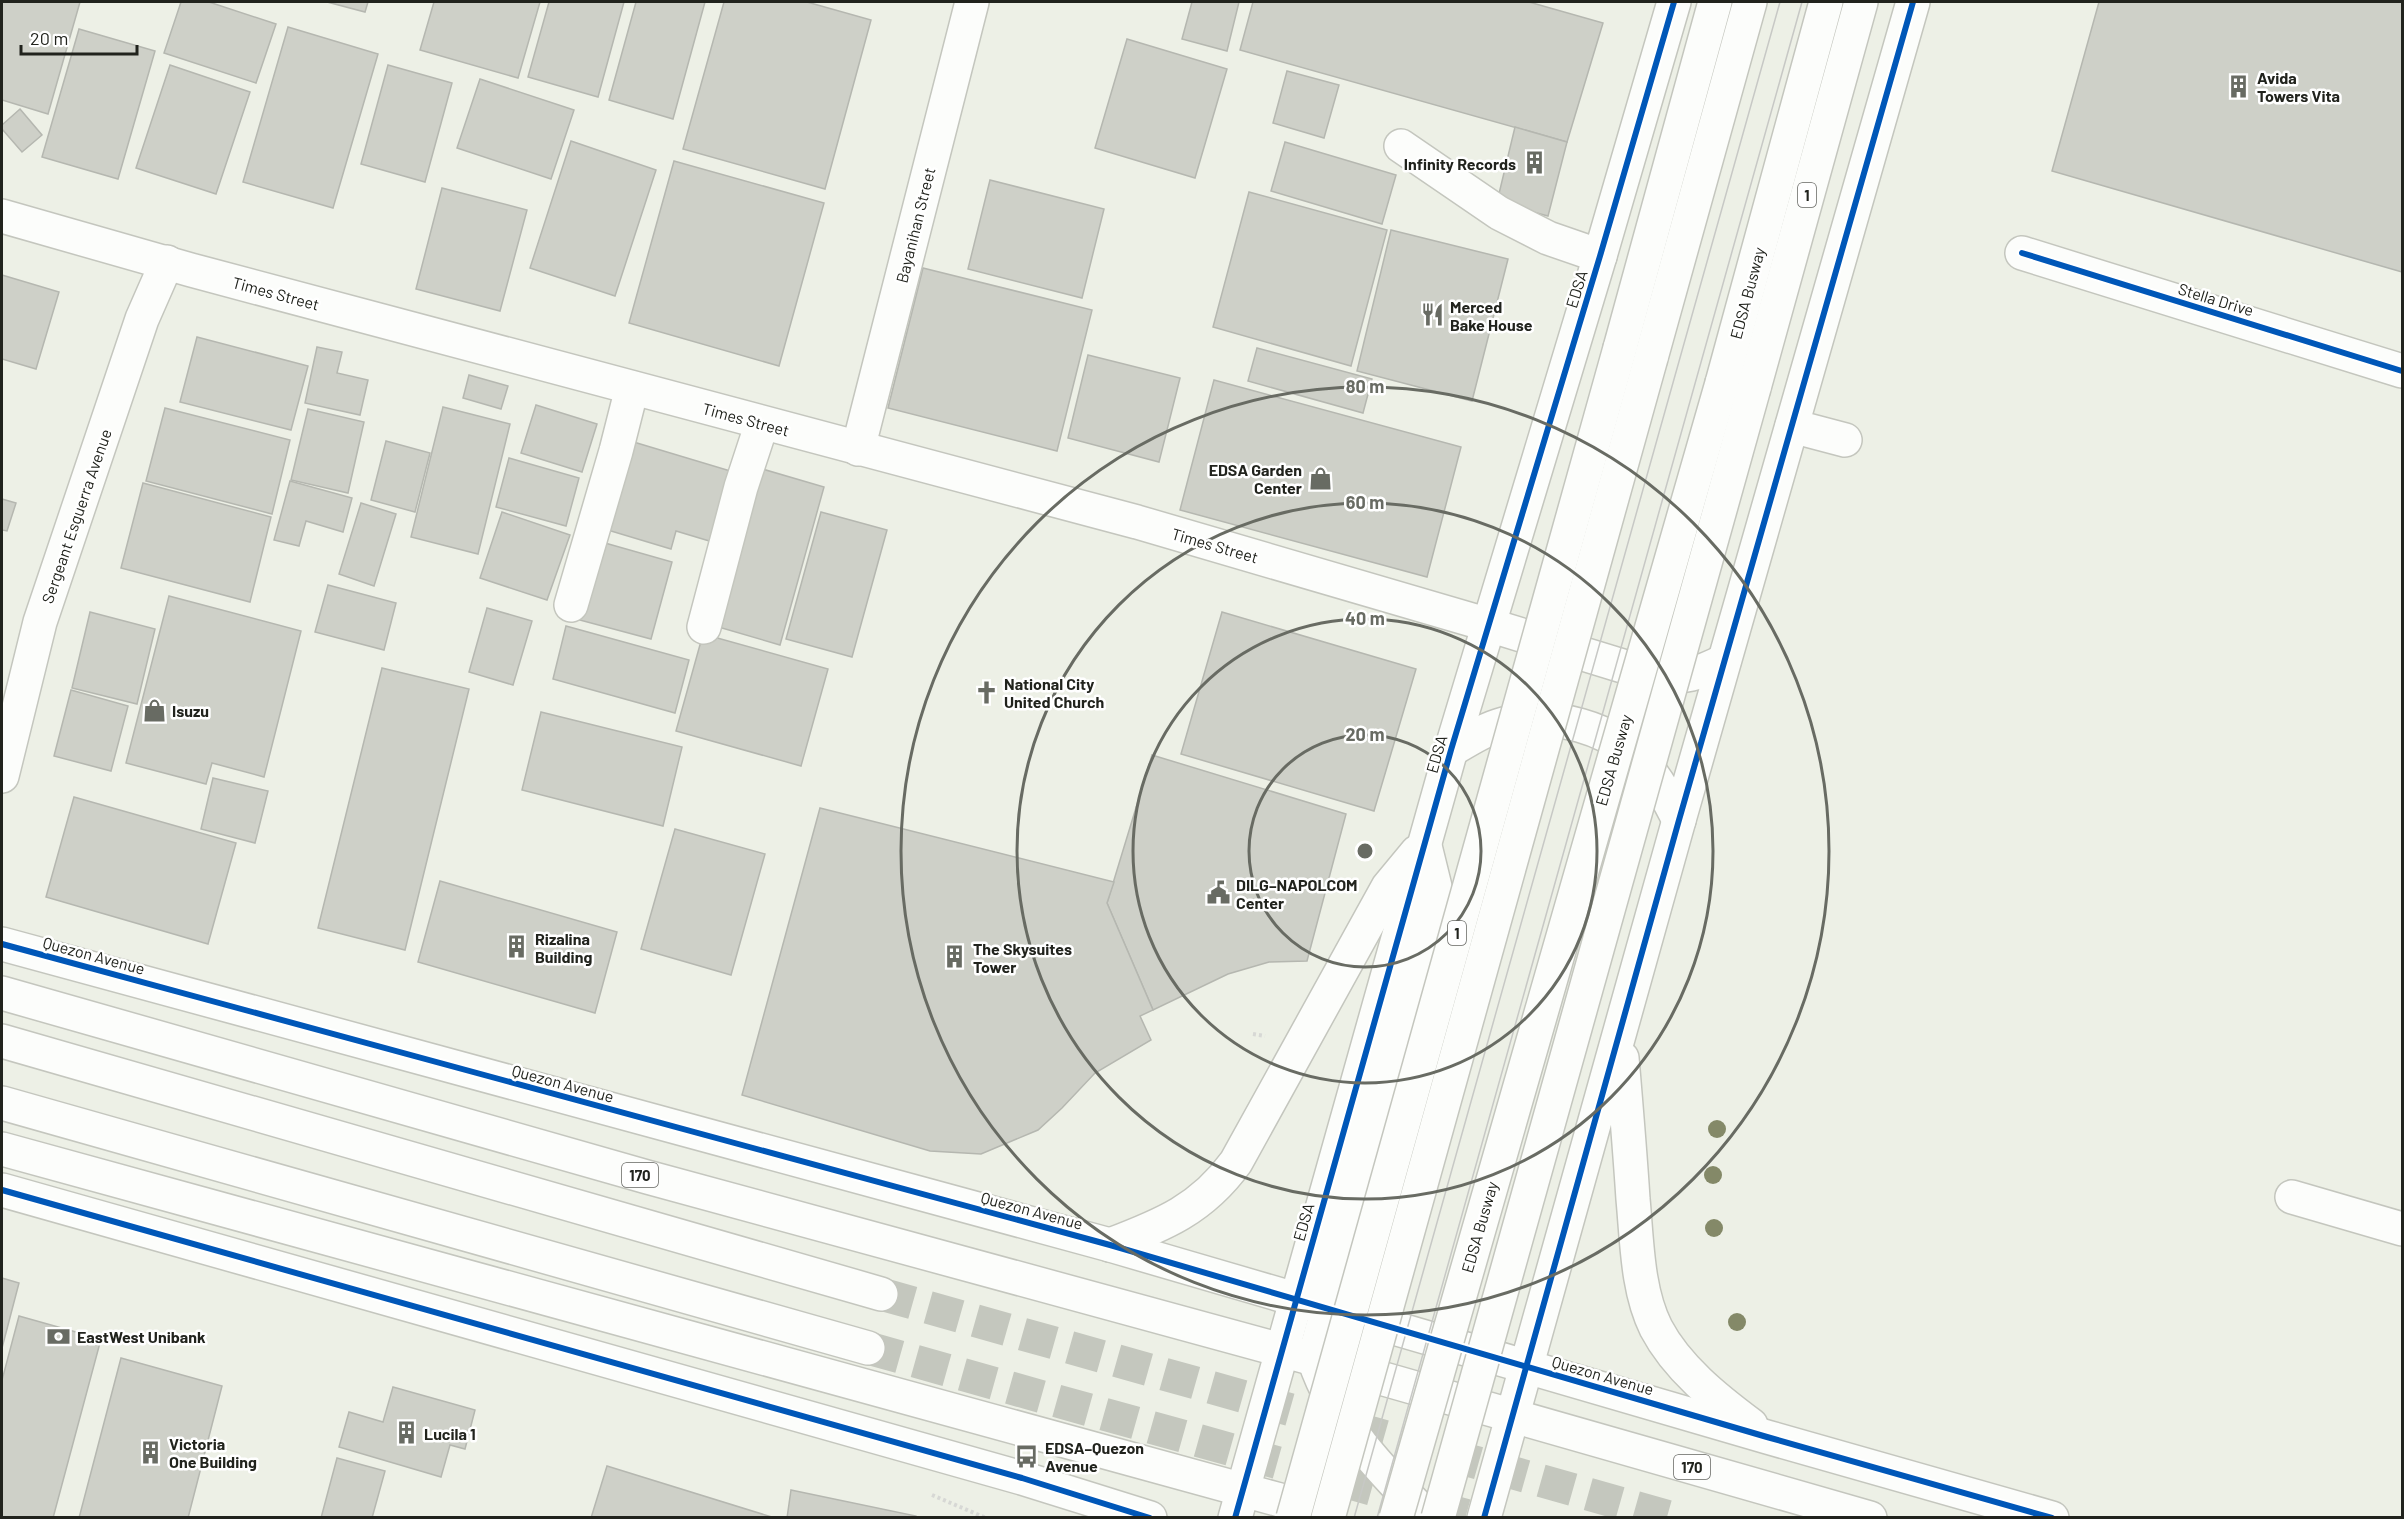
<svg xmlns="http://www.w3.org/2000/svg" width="2404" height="1519" viewBox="0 0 2404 1519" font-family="Barlow,sans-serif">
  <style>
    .building { fill: #ced0c8; stroke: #b5b7b0; stroke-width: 1.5 }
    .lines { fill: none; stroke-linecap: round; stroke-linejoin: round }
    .major-tunnel { stroke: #c4c7be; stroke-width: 33; stroke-dasharray: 33 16; stroke-linecap: butt }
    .minor-casing { stroke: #c4c6be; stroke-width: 36 }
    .major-casing { stroke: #c4c6be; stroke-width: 36 }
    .highway-casing { stroke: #c4c6be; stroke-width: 36 }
    .path { stroke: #d7d8d5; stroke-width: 4; stroke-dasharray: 3 3; stroke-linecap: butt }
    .minor { stroke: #fcfdfb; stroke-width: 33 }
    .major { stroke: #fcfdfb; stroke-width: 33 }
    .highway { stroke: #fcfdfb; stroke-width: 33 }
    .tram { stroke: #c7c8c5; stroke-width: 1.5 }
    .minor-bridge-casing { stroke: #c4c6be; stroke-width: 36; stroke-linecap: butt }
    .highway-bridge-casing { stroke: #c4c6be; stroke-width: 36; stroke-linecap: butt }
    .minor-bridge { stroke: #fcfdfb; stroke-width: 33 }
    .highway-bridge { stroke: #fcfdfb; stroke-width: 33 }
    .cycleway-casing { stroke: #fff; stroke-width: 10 }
    .cycleway { stroke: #0057b8; stroke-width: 6 }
    .tree { fill: #848968 }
    .ring { fill: none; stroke: #686b63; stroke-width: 3 }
    .labels { text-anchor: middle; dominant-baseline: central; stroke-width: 5; stroke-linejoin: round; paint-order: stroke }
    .shield { fill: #fff; stroke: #646561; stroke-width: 1.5 }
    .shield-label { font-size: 15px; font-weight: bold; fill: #21231d }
    .poi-label { font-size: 16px; font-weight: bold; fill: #21231d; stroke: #fff; text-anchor: start }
    .street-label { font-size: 16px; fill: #21231d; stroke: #fff }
    .centre { fill: #686b63; stroke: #fff; stroke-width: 3 }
    .ring-label { font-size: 18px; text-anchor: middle; font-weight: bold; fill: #686b63; stroke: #fff; stroke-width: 5; stroke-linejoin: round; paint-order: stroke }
  </style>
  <rect width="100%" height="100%" fill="#edf0e6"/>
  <!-- building -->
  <g class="building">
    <polygon points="2,2 80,2 48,114 2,100"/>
    <polygon points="181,2 209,2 276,24 256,83 164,53"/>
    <polygon points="327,2 368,2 365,12"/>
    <polygon points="434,2 540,2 518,78 420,50"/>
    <polygon points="549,2 624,2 598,97 528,77"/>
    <polygon points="636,2 705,2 673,119 609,100"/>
    <polygon points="724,2 807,2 871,20 825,189 683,149"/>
    <polygon points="1192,2 1239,2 1227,51 1182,39"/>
    <polygon points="1253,2 1529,2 1603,23 1567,142 1240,50"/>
    <polygon points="2099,2 2402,2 2402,272 2052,171"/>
    <polygon points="288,27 378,54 333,208 243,182"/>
    <polygon points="79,29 155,51 118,179 42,157"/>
    <polygon points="1127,39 1227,69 1195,178 1095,148"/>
    <polygon points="170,65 250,92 216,194 136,168"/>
    <polygon points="388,65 452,83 425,182 361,164"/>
    <polygon points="1287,71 1339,85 1324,138 1273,123"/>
    <polygon points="480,79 574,110 551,179 457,148"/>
    <polygon points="20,109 42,135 22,152 2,129 2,125"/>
    <polygon points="1515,127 1567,142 1548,216 1497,202"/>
    <polygon points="571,141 656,170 615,296 530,268"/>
    <polygon points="1285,142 1396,175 1382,224 1271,191"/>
    <polygon points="674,161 824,203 779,366 629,323"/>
    <polygon points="990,180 1104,209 1082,298 968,269"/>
    <polygon points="442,188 527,210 500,311 416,289"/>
    <polygon points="1249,192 1387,230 1351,366 1213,327"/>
    <polygon points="1391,230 1508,259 1472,401 1357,371"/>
    <polygon points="923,268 1092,310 1057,451 888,408"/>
    <polygon points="2,275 59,292 36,369 2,359"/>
    <polygon points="197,337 308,366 291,430 180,402"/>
    <polygon points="317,347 342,352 337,373 368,380 360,415 305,403"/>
    <polygon points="1257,348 1372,379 1363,413 1248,381"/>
    <polygon points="1088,355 1180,378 1159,462 1068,438"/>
    <polygon points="469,375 508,386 501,409 463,398"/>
    <polygon points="1214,380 1461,447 1427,577 1180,510"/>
    <polygon points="536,405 597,424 582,472 521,453"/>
    <polygon points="443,407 510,424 478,554 411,537"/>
    <polygon points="165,408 290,440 272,514 146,481"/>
    <polygon points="308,409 364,422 348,493 291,480"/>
    <polygon points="627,440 737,473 716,543 676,531 671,549 601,528"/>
    <polygon points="386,441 430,453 415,512 371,500"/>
    <polygon points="509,458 579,478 566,526 496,507"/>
    <polygon points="759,468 824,487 780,645 715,626"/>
    <polygon points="290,481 352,498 343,532 306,521 299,546 274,540"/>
    <polygon points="143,483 271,517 250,602 121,568"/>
    <polygon points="2,499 16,503 7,531 2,530"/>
    <polygon points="361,503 396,514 374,586 339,574"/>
    <polygon points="502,512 570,535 547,600 480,578"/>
    <polygon points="821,512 887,530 852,657 786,639"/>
    <polygon points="598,541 672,562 651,639 576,619"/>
    <polygon points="328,585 396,603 384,650 315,632"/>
    <polygon points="169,596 301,631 264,777 212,763 206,784 126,763"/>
    <polygon points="487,608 532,621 513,685 469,672"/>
    <polygon points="90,612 155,629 137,704 72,688"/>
    <polygon points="1222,612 1416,669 1374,811 1181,754"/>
    <polygon points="566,626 689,660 675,713 553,679"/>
    <polygon points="703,634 828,669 801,766 676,731"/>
    <polygon points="382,668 469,689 405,950 318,928"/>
    <polygon points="71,690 128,706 111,771 54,756"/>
    <polygon points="541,712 682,747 663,826 522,790"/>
    <polygon points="1152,755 1346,814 1307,961 1269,962 1228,974 1153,1010 1107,903"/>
    <polygon points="213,778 268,791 255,843 201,829"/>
    <polygon points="74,797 236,843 208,944 46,897"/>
    <polygon points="820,808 1114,882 1107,903 1153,1010 1140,1016 1151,1040 1095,1073 1062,1108 1038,1130 981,1154 930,1151 742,1095"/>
    <polygon points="675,829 765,854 731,975 641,949"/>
    <polygon points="440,881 617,932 595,1013 418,962"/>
    <polygon points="2,1278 19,1283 2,1348"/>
    <polygon points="19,1316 101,1339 53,1518 2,1518 2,1380"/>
    <polygon points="121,1358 222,1386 188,1518 79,1518"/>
    <polygon points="393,1387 475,1410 465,1449 450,1445 441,1477 339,1447 349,1412 383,1422"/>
    <polygon points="337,1458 385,1471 372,1518 321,1518"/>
    <polygon points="607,1466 775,1518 591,1518"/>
    <polygon points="791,1490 916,1516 916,1518 787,1518"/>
  </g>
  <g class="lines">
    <!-- major-tunnel -->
    <g class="major-tunnel">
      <polyline points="881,1294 1673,1518"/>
      <polyline points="868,1348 1475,1518"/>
    </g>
    <defs>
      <g id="minor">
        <polyline points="1401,146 1499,213 1548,238 1600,256"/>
        <polyline points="2,216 191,270 1137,522 1489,625"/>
        <polyline points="2022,253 2402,371"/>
        <polyline points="1651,358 1750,2"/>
        <polyline points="1722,383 1826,2"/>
        <polyline points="1792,426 1845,440"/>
        <polyline points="858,449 972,2"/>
        <polyline points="571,605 616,451 632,388"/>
        <polyline points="704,627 741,487 762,423"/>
        <polyline points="2,776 40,622 142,319 167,262"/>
        <polyline points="2292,1197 2402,1229"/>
      </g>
      <g id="major">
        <path d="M1489 625 1655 676C1682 679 1701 673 1724 661"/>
        <path d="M1451 750C1468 740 1485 729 1504 724 1552 711 1612 727 1645 765 1659 782 1669 800 1679 820"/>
        <path d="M1425 846 1438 899 1314 1359C1336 1424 1381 1471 1429 1518"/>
        <polyline points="2,944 1110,1245 1767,1437 2052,1518"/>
        <polyline points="2,993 647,1177 1314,1359 1870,1518"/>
        <polyline points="2,1041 881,1294"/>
        <path d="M1622 1058C1626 1105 1630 1152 1633 1199 1637 1241 1637 1290 1656 1328 1677 1368 1716 1399 1751 1425"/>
        <polyline points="2,1103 868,1348"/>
        <polyline points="2,1149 1280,1500"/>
        <polyline points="2,1190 1022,1478 1150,1518"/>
        <path d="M1110 1245C1163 1225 1202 1209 1236 1162L1388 887 1417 852"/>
        <polyline points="1235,1518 1451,750 1600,256 1674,2"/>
        <polyline points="1484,1518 1679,820 1913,2"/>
      </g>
      <g id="highway">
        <polyline points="1620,348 1715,2"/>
        <polyline points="1754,388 1861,2"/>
      </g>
    </defs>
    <!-- minor casing -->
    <use href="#minor" class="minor-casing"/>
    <!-- major casing -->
    <use href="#major" class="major-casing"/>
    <!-- highway casing -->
    <use href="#highway" class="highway-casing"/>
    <!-- path -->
    <g class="path">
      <polyline points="1253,1034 1265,1036"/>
      <polyline points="932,1495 986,1518"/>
    </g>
    <!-- minor -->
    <use href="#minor" class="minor"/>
    <!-- major -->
    <use href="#major" class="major"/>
    <!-- highway -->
    <use href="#highway" class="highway"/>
    <!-- tram -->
    <g class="tram">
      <polyline points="1354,1518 1780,2"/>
      <polyline points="1377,1518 1802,2"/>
    </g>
    <defs>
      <g id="minor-bridge">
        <polyline points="1328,1518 1651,358"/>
        <polyline points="1396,1518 1722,383"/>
      </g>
      <g id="highway-bridge">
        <polyline points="1293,1518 1620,348"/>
        <polyline points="1438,1518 1754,388"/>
      </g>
    </defs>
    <!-- minor-bridge casing -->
    <use href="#minor-bridge" class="minor-bridge-casing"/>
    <!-- highway-bridge casing -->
    <use href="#highway-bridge" class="highway-bridge-casing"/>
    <!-- minor-bridge -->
    <use href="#minor-bridge" class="minor-bridge"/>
    <!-- highway-bridge -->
    <use href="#highway-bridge" class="highway-bridge"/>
    <defs>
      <g id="cycleway">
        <polyline points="2022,253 2402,371"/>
        <polyline points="2,944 1110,1245 1767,1437 2052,1518"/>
        <polyline points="2,1190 1022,1478 1150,1518"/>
        <polyline points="1235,1518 1451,750 1600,256 1674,2"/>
        <polyline points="1484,1518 1679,820 1913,2"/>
      </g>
    </defs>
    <!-- cycleway casing -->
    <use href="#cycleway" class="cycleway-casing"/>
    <!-- cycleway -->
    <use href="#cycleway" class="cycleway"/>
  </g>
  <!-- trees -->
  <g class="tree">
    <circle cx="1717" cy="1129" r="9"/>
    <circle cx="1713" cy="1175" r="9"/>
    <circle cx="1714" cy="1228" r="9"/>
    <circle cx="1737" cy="1322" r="9"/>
  </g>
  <!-- distance rings -->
  <g class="ring">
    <circle cx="1365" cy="851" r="116"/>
    <circle cx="1365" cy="851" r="232"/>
    <circle cx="1365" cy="851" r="348"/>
    <circle cx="1365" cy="851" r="464"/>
  </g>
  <!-- icons -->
  <defs>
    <symbol id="building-bare" viewBox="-9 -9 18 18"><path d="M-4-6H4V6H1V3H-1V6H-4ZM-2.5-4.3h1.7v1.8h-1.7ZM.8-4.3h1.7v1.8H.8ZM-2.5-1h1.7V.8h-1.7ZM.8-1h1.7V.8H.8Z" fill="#686b63" stroke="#fff" stroke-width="2.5" paint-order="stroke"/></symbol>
    <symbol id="restaurant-bare" viewBox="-9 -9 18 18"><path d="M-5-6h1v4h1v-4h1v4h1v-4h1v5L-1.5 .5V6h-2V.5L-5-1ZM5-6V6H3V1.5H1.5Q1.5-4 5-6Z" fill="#686b63" stroke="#fff" stroke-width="2.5" paint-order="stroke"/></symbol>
    <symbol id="shop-bare" viewBox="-9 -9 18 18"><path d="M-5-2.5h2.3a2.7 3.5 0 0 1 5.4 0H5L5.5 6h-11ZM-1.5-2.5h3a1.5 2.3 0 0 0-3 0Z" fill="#686b63" stroke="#fff" stroke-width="2.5" paint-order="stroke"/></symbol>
    <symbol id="church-bare" viewBox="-9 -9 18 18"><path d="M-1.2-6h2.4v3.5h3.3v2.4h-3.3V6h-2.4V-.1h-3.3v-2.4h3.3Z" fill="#686b63" stroke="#fff" stroke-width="2.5" paint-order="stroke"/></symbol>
    <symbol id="civic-bare" viewBox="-9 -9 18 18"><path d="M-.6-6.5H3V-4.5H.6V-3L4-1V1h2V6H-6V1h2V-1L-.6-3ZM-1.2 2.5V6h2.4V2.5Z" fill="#686b63" stroke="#fff" stroke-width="2.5" paint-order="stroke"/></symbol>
    <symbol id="bank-bare" viewBox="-9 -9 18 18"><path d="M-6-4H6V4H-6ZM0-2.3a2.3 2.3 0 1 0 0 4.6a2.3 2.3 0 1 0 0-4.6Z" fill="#686b63" stroke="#fff" stroke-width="2.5" paint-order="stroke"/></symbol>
    <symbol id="bus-bare" viewBox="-9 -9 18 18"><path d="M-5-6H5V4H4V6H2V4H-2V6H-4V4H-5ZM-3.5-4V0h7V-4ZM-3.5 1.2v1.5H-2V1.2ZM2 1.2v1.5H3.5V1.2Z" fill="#686b63" stroke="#fff" stroke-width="2.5" paint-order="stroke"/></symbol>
  </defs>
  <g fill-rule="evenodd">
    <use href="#building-bare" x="2222" y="70" width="33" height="33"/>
    <use href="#building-bare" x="1518" y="146" width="33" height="33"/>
    <use href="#restaurant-bare" x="1416" y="298" width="33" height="33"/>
    <use href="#shop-bare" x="1304" y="462" width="33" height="33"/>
    <use href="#church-bare" x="970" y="676" width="33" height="33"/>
    <use href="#shop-bare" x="138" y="694" width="33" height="33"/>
    <use href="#civic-bare" x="1202" y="876" width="33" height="33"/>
    <use href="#building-bare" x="500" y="930" width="33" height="33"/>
    <use href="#building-bare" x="938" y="940" width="33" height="33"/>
    <use href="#bank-bare" x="42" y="1320" width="33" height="33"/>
    <use href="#building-bare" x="390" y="1416" width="33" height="33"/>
    <use href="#building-bare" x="134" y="1436" width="33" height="33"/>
    <use href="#bus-bare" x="1010" y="1440" width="33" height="33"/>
  </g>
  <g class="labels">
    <!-- shield labels -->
    <g class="shield">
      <rect x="1798" y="183" width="18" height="24" rx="4.5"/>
      <rect x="1448" y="921" width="18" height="24" rx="4.5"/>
      <rect x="622" y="1163" width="36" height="24" rx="4.5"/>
      <rect x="1674" y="1455" width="36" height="24" rx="4.5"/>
    </g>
    <g class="shield-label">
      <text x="1807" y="195">1</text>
      <text x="1457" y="933">1</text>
      <text x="640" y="1175">170</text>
      <text x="1692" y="1467">170</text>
    </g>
    <!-- poi labels -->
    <g class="poi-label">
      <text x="2257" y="77">Avida<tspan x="2257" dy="18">Towers Vita</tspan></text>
      <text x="1516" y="163" text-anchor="end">Infinity Records</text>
      <text x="1450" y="306">Merced<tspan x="1450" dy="18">Bake House</tspan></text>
      <text x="1302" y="469" text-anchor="end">EDSA Garden<tspan x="1302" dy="18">Center</tspan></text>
      <text x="1004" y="683">National City<tspan x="1004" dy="18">United Church</tspan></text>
      <text x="172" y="710">Isuzu</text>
      <text x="1236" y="884">DILG–NAPOLCOM<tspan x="1236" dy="18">Center</tspan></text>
      <text x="535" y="938">Rizalina<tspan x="535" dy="18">Building</tspan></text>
      <text x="973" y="948">The Skysuites<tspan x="973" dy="18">Tower</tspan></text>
      <text x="77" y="1336">EastWest Unibank</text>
      <text x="424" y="1433">Lucila 1</text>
      <text x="169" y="1443">Victoria<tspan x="169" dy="18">One Building</tspan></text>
      <text x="1045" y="1447">EDSA–Quezon<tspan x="1045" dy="18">Avenue</tspan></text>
    </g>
    <!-- street labels -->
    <g class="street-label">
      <text transform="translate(915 225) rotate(-76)">Bayanihan Street</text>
      <text transform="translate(1576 289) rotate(-73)">EDSA</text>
      <text transform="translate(276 293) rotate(15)">Times Street</text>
      <text transform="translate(1747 293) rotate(-75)">EDSA Busway</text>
      <text transform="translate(2216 299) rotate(17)">Stella Drive</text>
      <text transform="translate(746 419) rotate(15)">Times Street</text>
      <text transform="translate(76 516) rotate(-71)">Sergeant Esguerra Avenue</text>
      <text transform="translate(1215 545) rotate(16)">Times Street</text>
      <text transform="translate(1436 754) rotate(-74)">EDSA</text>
      <text transform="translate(1613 760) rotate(-74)">EDSA Busway</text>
      <text transform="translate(94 955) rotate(15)">Quezon Avenue</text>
      <text transform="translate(563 1083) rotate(15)">Quezon Avenue</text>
      <text transform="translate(1032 1210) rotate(15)">Quezon Avenue</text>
      <text transform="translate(1303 1222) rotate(-74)">EDSA</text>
      <text transform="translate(1479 1227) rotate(-74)">EDSA Busway</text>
      <text transform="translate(1603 1375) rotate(16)">Quezon Avenue</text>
    </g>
  </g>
  <circle cx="1365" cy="851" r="9" class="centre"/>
  <g class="ring-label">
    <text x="1365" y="393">80 m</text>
    <text x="1365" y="509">60 m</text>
    <text x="1365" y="625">40 m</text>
    <text x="1365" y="741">20 m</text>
  </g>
  <!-- border -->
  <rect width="2404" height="1519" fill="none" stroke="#21231d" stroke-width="6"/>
  <!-- scale -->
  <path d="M21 45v9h116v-9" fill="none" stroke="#21231d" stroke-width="3"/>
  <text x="30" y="45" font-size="18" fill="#21231d" stroke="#ffffff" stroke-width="4.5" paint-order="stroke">20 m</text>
</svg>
